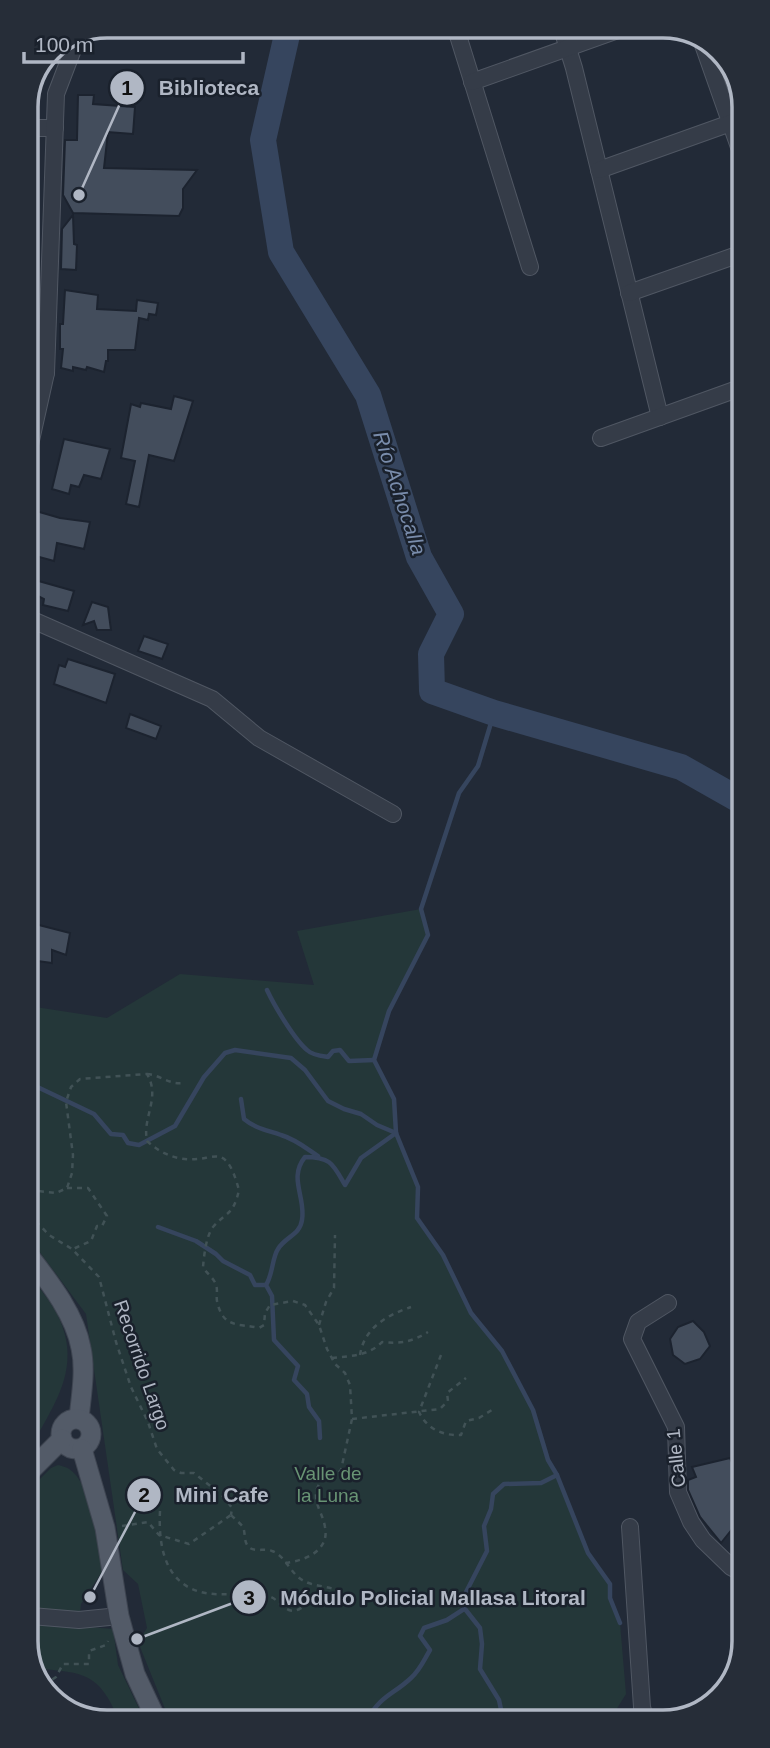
<svg xmlns="http://www.w3.org/2000/svg" width="770" height="1748" viewBox="0 0 770 1748" font-family="Arial,sans-serif">
  <style>
    .green { fill: #243739 }
    .lines { fill: none; stroke-linecap: round; stroke-linejoin: round }
    .stream { stroke: #36455e; stroke-width: 4.5 }
    .river { stroke: #36455e; stroke-width: 26 }
    .building { fill: #434d5c; stroke: #1c232f; stroke-width: 2 }
    .minor-casing { stroke: #505763; stroke-width: 18 }
    .major-casing { stroke: #3e4551; stroke-width: 21 }
    .path { stroke: #415256; stroke-width: 2.5; stroke-dasharray: 5 5; stroke-linecap: butt }
    .minor { stroke: #353c48; stroke-width: 16 }
    .major { stroke: #535b68; stroke-width: 19 }
    .labels { text-anchor: middle; dominant-baseline: central; stroke-width: 5; stroke-linejoin: round; paint-order: stroke }
    .street-label { font-size: 19px; fill: #b0b7c4; stroke: #1a212c }
    .park-label { font-size: 19px; fill: #689474; stroke: #1a212c }
    .water-label { font-size: 21px; font-style: italic; fill: #798cab; stroke: #1a212c }
    .rim { fill: none; stroke: #b0b7c4; stroke-width: 3.5 }
    .leader { fill: none; stroke: #b0b7c4; stroke-width: 2.5 }
    .callout-dot { fill: #b0b7c4; stroke: #1a212c; stroke-width: 2.5 }
    .mark-label { font-size: 21px; text-anchor: middle; font-weight: bold; fill: #111 }
    .callout-label { font-size: 21px; text-anchor: middle; font-weight: bold; fill: #b0b7c4; stroke: #1a212c; stroke-width: 5; stroke-linejoin: round; paint-order: stroke }
  </style>
  <rect width="100%" height="100%" fill="#222a37"/>
  <!-- green -->
  <g class="green">
    <polygon points="421,909 428,935 389,1011 374,1060 394,1099 396,1133 418,1187 418,1218 443,1255 471,1313 502,1351 533,1410 548,1460 557,1475 588,1553 610,1584 610,1599 620,1623 626,1694 611,1718 170,1721 138,1642 147,1628 138,1584 123,1570 86,1314 30,1239 29,1006 107,1018 180,974 314,985 297,931"/>
    <path d="M30 1275C39 1288 51 1302 58 1316 83 1368 54 1404 30 1449Z"/>
    <path d="M58 1465C59 1465 69 1468 69 1469 91 1482 100 1546 103 1570L81 1604 80 1613 31 1609 30 1489 51 1468Z"/>
    <path d="M31 1622 113 1629 118 1665 145 1721H119C99 1670 82 1673 32 1668Z"/>
  </g>
  <g class="lines">
    <!-- stream -->
    <g class="stream">
      <path d="M267 990C274 1005 294 1039 307 1050 312 1055 321 1056 328 1057L333 1051 340 1050 349 1061 374 1060"/>
      <polyline points="29,1083 94,1114 111,1134 123,1135 128,1143 139,1145 175,1126 204,1077 225,1053 235,1050 291,1058 305,1070 328,1101 344,1109 361,1114 377,1125 396,1133"/>
      <path d="M241 1099 244 1119C256 1129 267 1130 281 1135 295 1139 306 1148 318 1156"/>
      <polyline points="158,1227 196,1241 216,1254 223,1261 250,1275 255,1285 266,1285"/>
      <path d="M320 1438 319 1421 309 1407 307 1394 294 1380 298 1366 274 1340 272 1296 266 1285C273 1274 272 1258 278 1249 285 1237 300 1235 302 1220 306 1197 288 1178 305 1157 331 1157 333 1164 345 1185L361 1158 396 1133"/>
      <polyline points="557,1475 588,1553 610,1584 610,1598 620,1623"/>
      <polyline points="465,1609 480,1628 482,1644 480,1669 499,1700 503,1719"/>
      <path d="M367 1720C381 1695 393 1695 411 1678 420 1670 424 1660 430 1650L420 1636 424 1628 447 1620 464 1609V1596L487 1551 484 1526 491 1509 493 1494 504 1484 541 1483 557 1475 548 1460 533 1410 502 1351 471 1313 443 1255 417 1218 418 1187 396 1133 394 1099 374 1060 389 1011 428 935 421 909 459 793 478 766 494 713"/>
    </g>
    <!-- river -->
    <polyline class="river" points="289,26 263,140 281,252 368,395 419,557 451,614 431,654 432,691 494,713 681,767 741,801"/>
  </g>
  <!-- building -->
  <g class="building">
    <polygon points="78,95 94,95 93,104 135,107 133,134 108,132 104,168 197,170 183,189 183,208 179,216 73,213 63,195 65,140 77,140"/>
    <polygon points="73,215 74,244 77,245 76,270 61,269 62,229"/>
    <polygon points="65,290 98,295 97,309 136,311 137,300 158,303 156,315 149,314 148,320 139,318 135,350 108,350 108,361 106,361 104,372 87,367 86,370 73,367 73,371 61,368 63,349 60,349 60,324 63,324"/>
    <polygon points="174,396 193,401 174,461 149,455 139,507 126,504 135,461 121,458 131,404 140,407 141,403 171,409"/>
    <polygon points="64,439 110,449 101,479 84,475 79,487 71,485 69,494 52,489"/>
    <polygon points="36,511 60,518 90,522 84,549 57,543 54,561 28,554"/>
    <polygon points="28,578 74,591 68,611 43,605 44,599 28,591"/>
    <polygon points="92,602 108,607 111,630 97,630 94,621 83,625"/>
    <polygon points="144,636 168,644 162,659 138,651"/>
    <polygon points="68,659 115,674 106,703 54,684 59,665 65,667"/>
    <polygon points="130,714 161,726 156,739 126,728"/>
    <polygon points="35,924 70,933 66,955 52,950 52,963 30,960"/>
    <polygon points="693,1321 704,1332 710,1346 700,1359 685,1364 673,1355 670,1339 678,1327"/>
    <polygon points="730,1458 743,1487 743,1535 733,1528 721,1543 700,1517 688,1490 688,1480 696,1477 692,1467"/>
  </g>
  <g class="lines">
    <defs>
      <g id="minor">
        <polyline points="455,26 530,267"/>
        <polyline points="561,26 574,68 660,417"/>
        <polyline points="701,39 739,147"/>
        <polyline points="472,82 629,26"/>
        <polyline points="26,128 55,128"/>
        <polyline points="599,170 739,120"/>
        <polyline points="629,293 740,254"/>
        <polyline points="27,373 46,373"/>
        <polyline points="601,438 740,388"/>
        <polyline points="27,458 46,373 56,94 77,39"/>
        <polyline points="28,618 212,699 259,738 393,814"/>
        <polyline points="668,1303 638,1322 632,1339 676,1427 678,1492 691,1522 703,1540 731,1567 744,1574"/>
        <polyline points="630,1527 642,1707 645,1718"/>
        <polyline points="31,1616 79,1620 119,1616"/>
      </g>
      <g id="major">
        <path d="M30 1257C50 1283 75 1315 81 1348 86 1371 81 1396 79 1419"/>
        <circle cx="76" cy="1434" r="15"/>
        <polyline points="82,1449 105,1528 119,1616 135,1674 157,1721"/>
        <polyline points="30,1471 62,1439"/>
      </g>
    </defs>
    <!-- minor casing -->
    <use href="#minor" class="minor-casing"/>
    <!-- major casing -->
    <use href="#major" class="major-casing"/>
    <!-- path -->
    <g class="path">
      <path d="M147 1074C160 1075 170 1085 183 1083"/>
      <polyline points="67,1188 88,1188 107,1216 102,1226 97,1226 91,1241 73,1249"/>
      <path d="M29 1190 56 1193 67 1188 72 1173 73 1155 66 1102 71 1087 80 1079 147 1074C161 1098 142 1117 147 1141 161 1154 178 1161 198 1159 204 1159 214 1155 220 1157 231 1160 236 1180 239 1190 233 1216 227 1211 213 1227 206 1236 204 1256 203 1267 207 1274 214 1278 216 1285 218 1290 216 1296 217 1301 223 1329 238 1323 259 1328L264 1325 265 1313 270 1305 293 1301 305 1305 319 1325 327 1349 335 1364 345 1373 350 1385 352 1419 341 1470 334 1477 322 1480C308 1498 322 1509 325 1527 330 1551 304 1561 285 1563"/>
      <polyline points="29,1214 49,1235 72,1249 99,1277 116,1342 131,1387 148,1422 157,1449 174,1470 181,1473 194,1473 224,1497 232,1508 231,1515"/>
      <polyline points="319,1325 326,1302 334,1288 335,1235"/>
      <path d="M360 1355C364 1328 387 1315 411 1307"/>
      <path d="M441 1355 419 1412C427 1429 443 1436 461 1435L466 1421 479 1418 495 1408"/>
      <path d="M332 1358C350 1356 369 1356 382 1342 400 1344 412 1342 428 1332"/>
      <polyline points="352,1419 440,1409 448,1401 447,1393 466,1378"/>
      <path d="M160 1511C158 1551 167 1591 214 1594 230 1595 247 1593 262 1595 277 1596 278 1605 289 1610 298 1614 306 1603 313 1600 322 1597 331 1599 339 1596L341 1592C331 1586 315 1587 304 1581 290 1574 286 1556 272 1551 265 1548 256 1552 250 1548 243 1543 246 1534 243 1527 240 1523 235 1519 231 1515"/>
      <polyline points="122,1526 148,1522 159,1535 189,1544 231,1515"/>
      <polyline points="44,1685 56,1677 63,1664 89,1664 89,1651 106,1645 108,1641"/>
    </g>
    <!-- minor -->
    <use href="#minor" class="minor"/>
    <!-- major -->
    <use href="#major" class="major"/>
  </g>
  <g class="labels">
    <!-- street labels -->
    <g class="street-label">
      <text transform="translate(142 1365) rotate(71)">Recorrido Largo</text>
      <text transform="translate(676 1458) rotate(-96)">Calle 1</text>
    </g>
    <!-- park labels -->
    <g class="park-label">
      <text x="328" y="1473">Valle de<tspan x="328" dy="22">la Luna</tspan></text>
    </g>
    <!-- water labels -->
    <g class="water-label">
      <text transform="translate(400 493) rotate(72)">Río Achocalla</text>
    </g>
  </g>
  <!-- crop -->
  <path d="M0 0H770V1748H0ZM107 38H663A69 69 0 0 1 732 107V1641A69 69 0 0 1 663 1710H107A69 69 0 0 1 38 1641V107A69 69 0 0 1 107 38Z" fill="#262d38" fill-rule="evenodd"/>
  <path class="rim" d="M107 38H663A69 69 0 0 1 732 107V1641A69 69 0 0 1 663 1710H107A69 69 0 0 1 38 1641V107A69 69 0 0 1 107 38Z"/>
  <!-- callouts -->
  <path class="leader" d="M79 195L127 88M90 1597L144 1495M137 1639L249 1597"/>
  <g class="callout-dot">
    <circle cx="79" cy="195" r="7"/>
    <circle cx="90" cy="1597" r="7"/>
    <circle cx="137" cy="1639" r="7"/>
    <circle cx="127" cy="88" r="18"/>
    <circle cx="144" cy="1495" r="18"/>
    <circle cx="249" cy="1597" r="18"/>
  </g>
  <g class="mark-label">
    <text x="127" y="95">1</text>
    <text x="144" y="1502">2</text>
    <text x="249" y="1605">3</text>
  </g>
  <g class="callout-label">
    <text x="209" y="95">Biblioteca</text>
    <text x="222" y="1502">Mini Cafe</text>
    <text x="433" y="1605">Módulo Policial Mallasa Litoral</text>
  </g>
  <!-- scale -->
  <path d="M24 52v10h219v-10" fill="none" stroke="#b0b7c4" stroke-width="3.5"/>
  <text x="35" y="52" font-size="21" fill="#b0b7c4" stroke="#1a212c" stroke-width="5" paint-order="stroke">100 m</text>
</svg>
